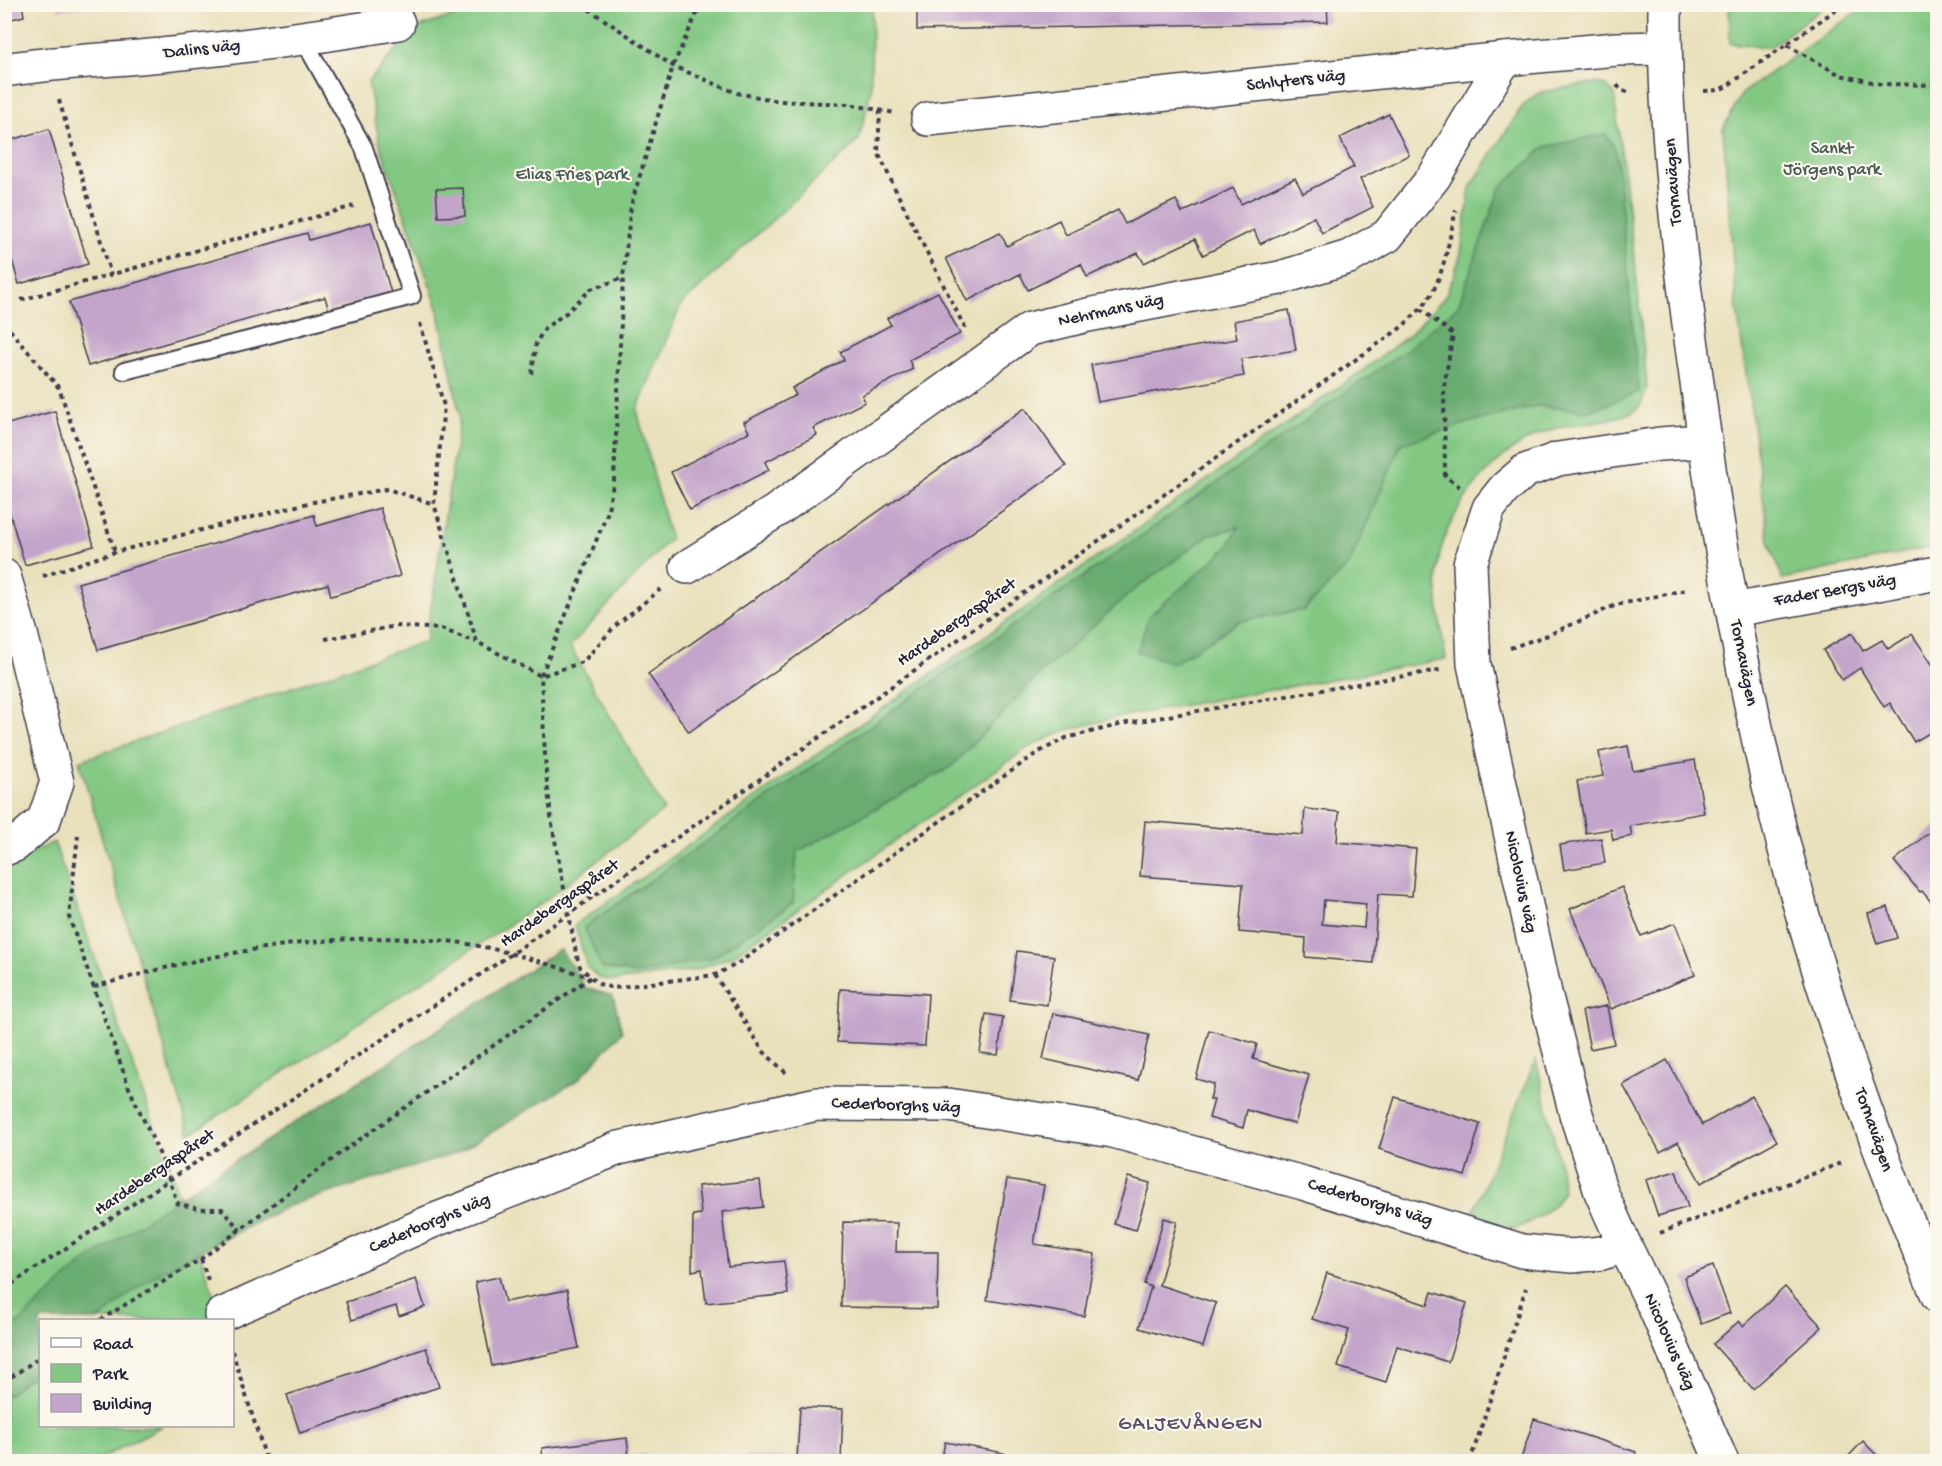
<svg xmlns="http://www.w3.org/2000/svg" width="1942" height="1466" viewBox="0 0 1942 1466" font-family="'Gochi Hand',sans-serif">
  <style>
    .green { fill: #82c883; stroke: #52755f; stroke-width: 1.5 }
    .forest { fill: #69ac71; stroke: #466756; stroke-width: 1.5 }
    .building { fill: #c3a4ca; fill-rule: evenodd }
    .lines { fill: none; stroke-linecap: round; stroke-linejoin: round }
    .lane-casing { stroke: #403e4e; stroke-width: 20 }
    .street-casing { stroke: #403e4e; stroke-width: 36 }
    .secondary-casing { stroke: #403e4e; stroke-width: 36 }
    .path { stroke: #403e4e; stroke-width: 4; stroke-dasharray: 4.5 4.5; stroke-linecap: butt }
    .lane { stroke: #fff; stroke-width: 16 }
    .street { stroke: #fff; stroke-width: 33 }
    .secondary { stroke: #fff; stroke-width: 33 }
    .labels { text-anchor: middle; dominant-baseline: central; stroke-width: 4.5; stroke-linejoin: round; paint-order: stroke }
    .street-label { font-size: 18px; fill: #22223b; stroke: #fbf7ec }
    .park-label { font-size: 18px; fill: #445c54; stroke: #fbf7ec }
    .neighbourhood-label { font-size: 20px; letter-spacing: 1.5px; fill: #5a506d; stroke: #fbf7ec }
  </style>
  <rect width="100%" height="100%" fill="#fbf7ec"/>
  <filter id="ink" filterUnits="userSpaceOnUse"><feTurbulence type="fractalNoise" baseFrequency=".0167" numOctaves="2"/><feDisplacementMap in="SourceGraphic" scale="12" xChannelSelector="R" yChannelSelector="G"/><feConvolveMatrix kernelMatrix="1 2 1 2 8 2 1 2 1" color-interpolation-filters="sRGB"/></filter>
  <filter id="wash" filterUnits="userSpaceOnUse"><feTurbulence type="fractalNoise" baseFrequency=".008" numOctaves="4" result="noise"/><feDisplacementMap in="SourceGraphic" scale="24" xChannelSelector="R" yChannelSelector="G"/><feGaussianBlur stdDeviation="1.35" result="paint"/><feColorMatrix in="noise" values="0 0 0 0 0 0 0 0 0 0 0 0 0 0 0 0 0 1.4 0 .05"/><feComposite in="paint" operator="in"/></filter>
  <g filter="url(#wash)">
    <rect width="100%" height="100%" fill="#e9e0bc"/>
    <!-- green -->
    <g class="green">
      <polygon points="473,5 872,5 871,90 859,140 681,305 637,410 670,539 570,646 664,810 539,905 190,1134 79,761 426,641 460,416 438,308 380,145 368,82 414,29 473,9"/>
      <polygon points="1729,5 1729,4 1827,5 1770,47 1730,43"/>
      <path d="M1866 5H1937V546L1782 579C1780 565 1772 555 1769 541L1736 301 1723 129 1742 93Z"/>
      <path d="M1592 83 1603 84 1614 93 1637 282 1647 386C1645 394 1643 404 1636 410 1624 420 1569 424 1551 430 1500 445 1448 506 1439 559 1434 590 1441 628 1446 659L1118 717 1064 731 1029 747 732 956 696 970 615 981 599 978 587 967 575 925 1363 370 1409 335 1444 298 1453 278 1461 253 1470 188 1521 108 1534 96 1542 92Z"/>
      <polygon points="54,842 223,1320 40,1320 40,1426 162,1426 96,1461 5,1462 5,866"/>
      <polygon points="1536,1059 1559,1161 1563,1191 1555,1204 1540,1216 1516,1229 1468,1225"/>
    </g>
    <!-- forest -->
    <g class="forest">
      <polygon points="1606,134 1616,150 1639,392 1590,411 1538,406 1471,422 1401,444 1349,565 1304,610 1240,621 1174,663 1137,652 1149,616 1227,548 1239,527 1209,535 1129,594 1037,677 951,767 797,852 793,903 712,958 637,974 602,968 584,927 1406,350 1458,306 1500,188 1545,147"/>
      <polygon points="560,949 586,988 613,996 622,1032 578,1080 457,1153 288,1206 164,1270 134,1290 99,1320 40,1320 40,1369 5,1397 5,1331 21,1320 83,1263 202,1182 386,1064"/>
    </g>
    <g id="blocks">
      <!-- building -->
      <g class="building">
        <polygon points="4,4 22,4 24,16 4,21"/>
        <polygon points="58,4 102,4 102,6 58,9"/>
        <polygon points="917,4 1327,4 1328,22 917,30"/>
        <polygon points="1389,114 1409,155 1360,179 1373,207 1322,233 1314,217 1260,244 1254,230 1203,255 1195,239 1144,263 1138,253 1087,277 1081,264 1028,290 1020,274 967,301 946,258 1000,233 1007,246 1059,220 1066,235 1118,210 1125,224 1176,200 1182,213 1233,188 1241,204 1295,178 1303,193 1354,167 1340,138"/>
        <polygon points="49,129 88,264 19,284 4,233 4,142"/>
        <polygon points="463,188 465,216 438,217 436,189"/>
        <polygon points="371,222 391,293 329,311 325,297 88,366 69,302 307,233 309,240"/>
        <polygon points="938,292 960,334 909,360 913,369 862,395 865,402 813,428 817,435 765,462 769,470 690,510 671,472 749,432 744,422 796,395 792,388 844,360 840,352 891,325 887,318"/>
        <polygon points="1289,310 1296,350 1241,359 1244,376 1098,402 1091,365 1237,339 1234,321"/>
        <polygon points="1025,408 1066,466 689,732 648,674"/>
        <polygon points="55,411 94,546 25,565 4,494 4,425"/>
        <polygon points="380,508 400,576 331,596 328,584 98,650 78,583 314,515 317,526"/>
        <polygon points="1852,633 1863,651 1882,640 1888,649 1912,634 1938,673 1938,728 1914,742 1890,703 1884,707 1860,668 1842,680 1823,650"/>
        <polygon points="4,731 11,747 4,749"/>
        <polygon points="1628,746 1633,771 1695,760 1704,813 1630,826 1632,836 1613,840 1611,829 1586,833 1577,781 1603,776 1599,752"/>
        <path d="M1305 809 1339 812 1337 842 1416 849 1412 896 1378 894 1373 963 1305 957 1306 938 1239 932 1243 884 1140 876 1145 821 1303 835ZM1324 900 1366 904 1364 928 1322 924Z"/>
        <polygon points="1938,825 1938,910 1922,891 1920,892 1894,861"/>
        <polygon points="1601,838 1605,863 1564,870 1560,845"/>
        <polygon points="1622,887 1641,936 1675,923 1695,975 1611,1009 1570,909"/>
        <polygon points="1888,907 1897,938 1877,944 1868,913"/>
        <polygon points="1017,951 1054,956 1047,1005 1010,1000"/>
        <polygon points="840,989 928,994 925,1046 837,1042"/>
        <polygon points="1607,1006 1614,1044 1590,1049 1582,1011"/>
        <polygon points="1053,1013 1149,1035 1138,1080 1043,1059"/>
        <polygon points="986,1014 1003,1017 998,1055 980,1053"/>
        <polygon points="1209,1030 1257,1044 1253,1059 1309,1075 1295,1124 1247,1110 1243,1128 1209,1118 1214,1100 1210,1099 1214,1084 1196,1079"/>
        <polygon points="1667,1060 1702,1125 1752,1096 1777,1141 1701,1183 1678,1142 1660,1152 1623,1085"/>
        <polygon points="1395,1097 1480,1124 1465,1176 1379,1149"/>
        <polygon points="1676,1171 1688,1207 1658,1216 1646,1180"/>
        <polygon points="1128,1177 1150,1183 1136,1230 1114,1224"/>
        <polygon points="1007,1179 1044,1185 1034,1244 1095,1254 1084,1316 987,1300"/>
        <polygon points="760,1180 763,1207 722,1212 728,1267 784,1261 788,1294 706,1303 702,1269 692,1271 693,1215 701,1214 698,1186"/>
        <polygon points="1164,1218 1177,1222 1159,1285 1216,1303 1203,1347 1139,1328 1151,1287 1144,1284"/>
        <polygon points="843,1222 897,1223 896,1252 938,1252 937,1309 841,1307"/>
        <polygon points="1713,1266 1730,1313 1701,1324 1684,1277"/>
        <polygon points="1327,1273 1428,1305 1432,1292 1467,1303 1448,1362 1397,1346 1386,1382 1338,1367 1349,1330 1312,1319"/>
        <polygon points="499,1277 505,1302 567,1290 579,1348 492,1366 475,1282"/>
        <polygon points="416,1279 425,1307 399,1316 396,1306 352,1320 346,1302"/>
        <polygon points="1785,1287 1822,1327 1753,1389 1713,1344 1739,1321 1743,1326"/>
        <polygon points="426,1348 439,1387 300,1433 287,1395"/>
        <polygon points="800,1407 843,1409 841,1462 745,1462 746,1457 797,1459"/>
        <polygon points="1534,1419 1636,1452 1633,1462 1528,1462 1521,1459"/>
        <polygon points="627,1438 629,1457 646,1454 647,1462 543,1462 542,1448"/>
        <polygon points="1863,1441 1883,1462 1843,1462"/>
        <polygon points="945,1442 1004,1453 1003,1462 941,1462"/>
      </g>
    </g>
  </g>
  <g filter="url(#ink)">
    <use href="#blocks" fill-opacity="0" stroke="#403e4e" stroke-width="1.5"/>
    <g class="lines">
      <defs>
        <polyline id="lane" points="124,371 264,336 412,296 364,148 303,39"/>
        <g id="street">
          <path d="M4 70C60 61 116 60 172 54 248 46 323 36 398 23"/>
          <polyline points="928,119 1505,59 1617,49 1665,48"/>
          <polyline points="1704,441 1660,444 1558,459 1525,471 1505,488 1489,508 1470,564 1474,664 1545,993 1576,1114 1601,1192 1625,1246 1655,1308 1722,1462"/>
          <polyline points="687,567 776,511 1030,329 1088,315 1280,278 1349,257 1387,236 1434,177 1505,59"/>
          <polyline points="4,576 21,634 57,782 44,820 15,845 4,849"/>
          <polyline points="1733,610 1938,573"/>
          <polyline points="221,1315 430,1222 619,1148 817,1104 948,1105 1113,1131 1303,1183 1522,1251 1572,1256 1602,1253 1625,1246"/>
        </g>
        <path id="secondary" d="M1665 4C1664 133 1680 262 1698 390 1719 548 1747 707 1788 861 1826 1009 1879 1155 1938 1296"/>
      </defs>
      <!-- lane casing -->
      <use href="#lane" class="lane-casing"/>
      <!-- street casing -->
      <use href="#street" class="street-casing"/>
      <!-- secondary casing -->
      <use href="#secondary" class="secondary-casing"/>
      <!-- path -->
      <g class="path">
        <polyline points="581,4 673,66 737,93 779,101 847,104 895,113"/>
        <polyline points="701,4 673,66 631,205 623,278 614,480 607,514 541,676 546,774 552,824 576,953 580,967 599,984 613,988 715,975 737,964 1037,753 1066,738 1127,723 1440,670"/>
        <polyline points="431,10 448,4"/>
        <polyline points="1787,45 1840,75 1881,84 1938,85"/>
        <polyline points="1617,85 1621,90 1631,93"/>
        <polyline points="1704,91 1719,90 1727,86 1844,4"/>
        <polyline points="59,100 111,275"/>
        <polyline points="880,110 878,152 897,193 966,330"/>
        <polyline points="21,300 354,206"/>
        <polyline points="1420,309 1453,334 1444,386 1445,476 1460,487"/>
        <polyline points="4,323 59,388 115,552"/>
        <polyline points="420,323 444,406 434,504 477,642 541,676 583,662 615,626 661,589"/>
        <polyline points="532,374 536,343 545,328 566,313 591,289 623,278"/>
        <polyline points="43,576 115,552 308,503 387,489 434,504"/>
        <polyline points="325,639 397,626 441,629 476,642"/>
        <polyline points="1510,648 1548,635 1616,605 1685,590"/>
        <polyline points="78,835 69,917 129,1088 165,1166 177,1203 199,1209 222,1209 240,1230"/>
        <polyline points="715,975 763,1051 786,1073"/>
        <path d="M94 987C198 957 305 934 414 939 427 940 441 940 455 942 500 948 543 963 587 976"/>
        <polyline points="1660,1233 1841,1163"/>
        <polyline points="201,1259 208,1280"/>
        <path d="M4 1289 513 953 1402 327C1414 315 1428 303 1435 287 1446 263 1450 235 1456 210"/>
        <polyline points="100,1320 201,1259 346,1149 591,977"/>
        <polyline points="232,1351 267,1462"/>
        <polyline points="4,1382 40,1357"/>
        <polyline points="1470,1462 1526,1288"/>
      </g>
      <!-- lane -->
      <use href="#lane" class="lane"/>
      <!-- street -->
      <use href="#street" class="street"/>
      <!-- secondary -->
      <use href="#secondary" class="secondary"/>
    </g>
  </g>
  <g class="labels">
    <!-- street labels -->
    <g class="street-label">
      <text transform="translate(202 50) rotate(-6)">Dalins väg</text>
      <text transform="translate(1296 81) rotate(-6)">Schlyters väg</text>
      <text transform="translate(1674 182) rotate(-94)">Tornavägen</text>
      <text transform="translate(1111 311) rotate(-12)">Nehrmans väg</text>
      <text transform="translate(1835 591) rotate(-10)">Fader Bergs väg</text>
      <text transform="translate(957 623) rotate(-35)">Hardebergaspåret</text>
      <text transform="translate(1743 663) rotate(79)">Tornavägen</text>
      <text transform="translate(1520 882) rotate(78)">Nicolovius väg</text>
      <text transform="translate(560 904) rotate(-35)">Hardebergaspåret</text>
      <text transform="translate(896 1106) rotate(2)">Cederborghs väg</text>
      <text transform="translate(1873 1130) rotate(71)">Tornavägen</text>
      <text transform="translate(155 1173) rotate(-34)">Hardebergaspåret</text>
      <text transform="translate(1370 1203) rotate(17)">Cederborghs väg</text>
      <text transform="translate(430 1224) rotate(-23)">Cederborghs väg</text>
      <text transform="translate(1669 1342) rotate(66)">Nicolovius väg</text>
    </g>
    <!-- park labels -->
    <g class="park-label">
      <text x="1832" y="149">Sankt<tspan x="1832" dy="21">Jörgens park</tspan></text>
      <text x="572" y="175">Elias Fries park</text>
    </g>
    <!-- neighbourhood labels -->
    <g class="neighbourhood-label">
      <text x="1191" y="1425">GALJEVÅNGEN</text>
    </g>
  </g>
  <!-- margin -->
  <rect width="1942" height="1466" fill="none" stroke="#fbf7ec" stroke-width="24"/>
  <!-- legend -->
  <rect x="39" y="1319" width="195" height="108" fill="#fbf7ec" stroke="#a4a2a5" stroke-width="1.5"/>
  <rect x="51" y="1338" width="30" height="9" fill="#ffffff" stroke="#a4a2a5" stroke-width="1.5"/>
  <text x="93" y="1349" font-size="18" fill="#22223b">Road</text>
  <rect x="51" y="1364" width="30" height="18" fill="#82c883" stroke="#a4a2a5" stroke-width="1.5"/>
  <text x="93" y="1379" font-size="18" fill="#22223b">Park</text>
  <rect x="51" y="1394" width="30" height="18" fill="#c3a4ca" stroke="#a4a2a5" stroke-width="1.5"/>
  <text x="93" y="1409" font-size="18" fill="#22223b">Building</text>
</svg>
